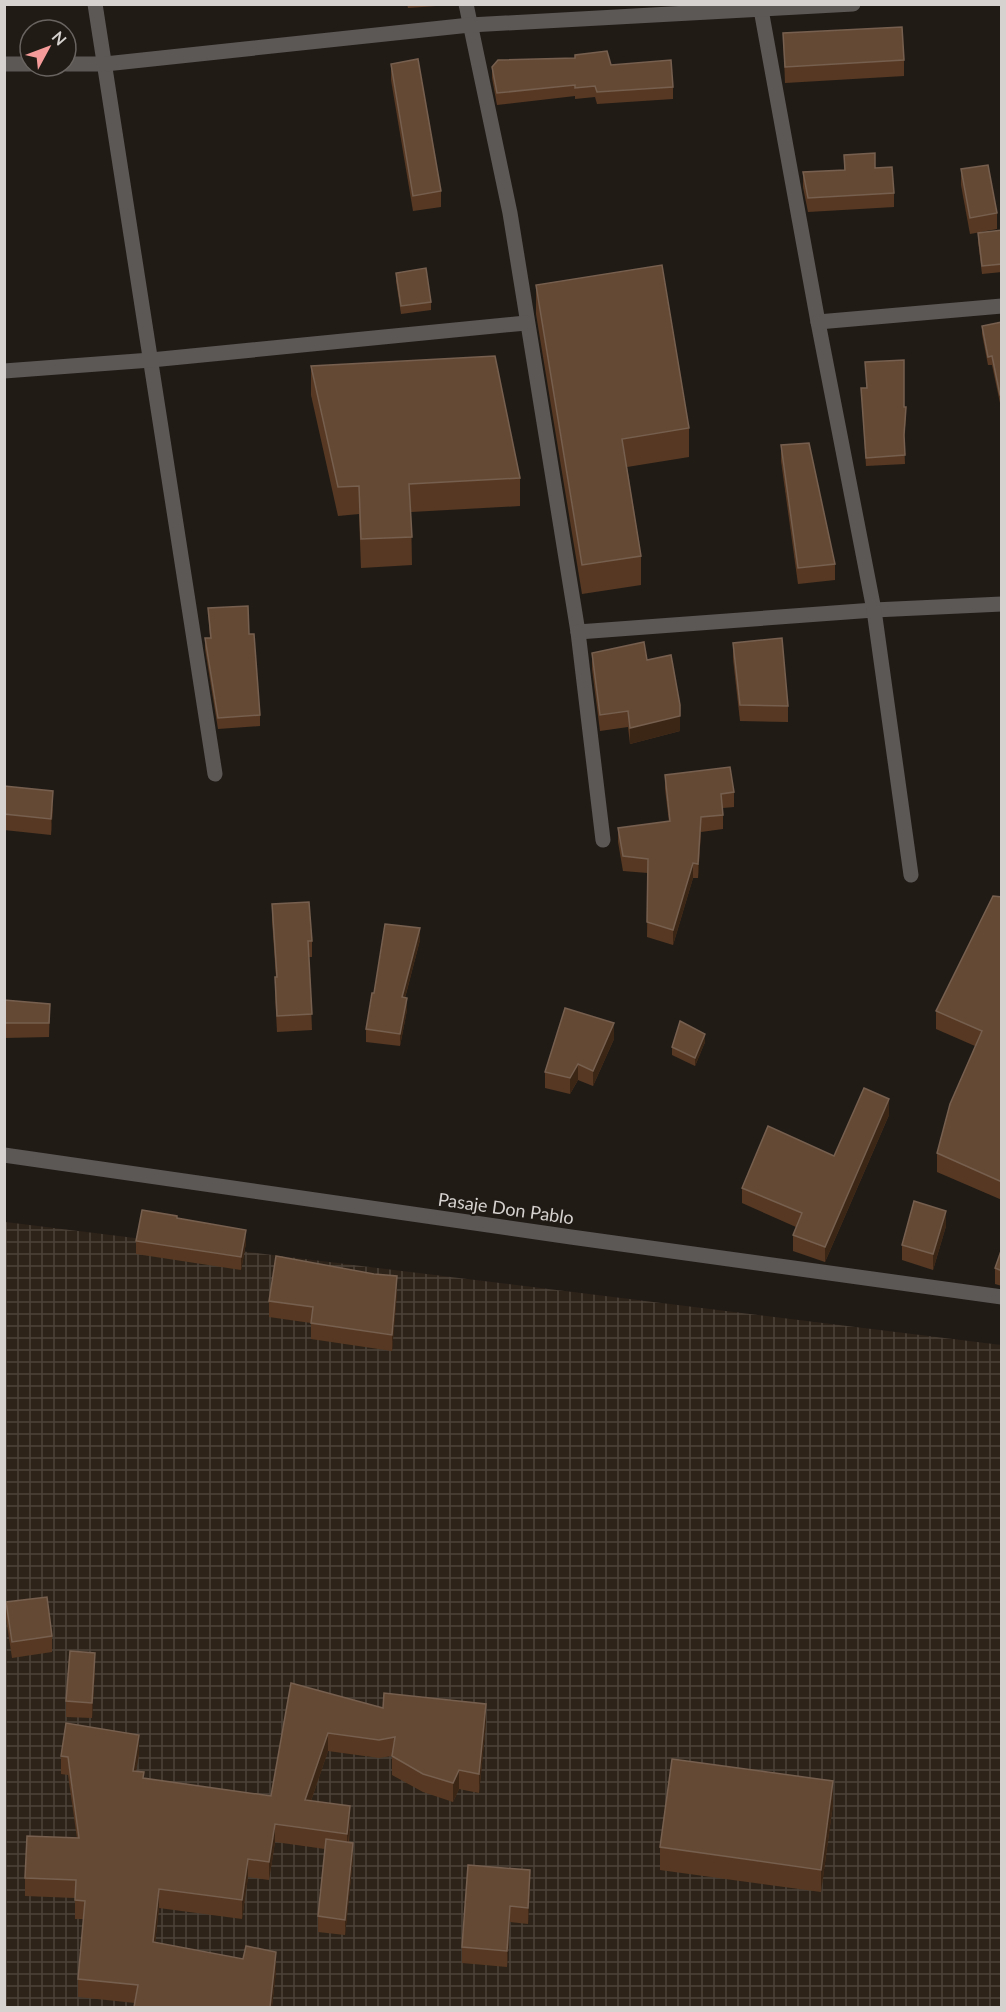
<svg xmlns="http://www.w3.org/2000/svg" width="1006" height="2012" viewBox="0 0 1006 2012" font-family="Lato,sans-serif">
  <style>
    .industrial { fill: url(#industrial-grid) }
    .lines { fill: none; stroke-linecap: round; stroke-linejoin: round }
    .minor { stroke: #5c5856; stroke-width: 15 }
    .wall { fill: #573923 }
    .shaded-wall { fill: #3b2616 }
    .building { fill: #644a35; stroke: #765f4e; stroke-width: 1.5 }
    .labels { text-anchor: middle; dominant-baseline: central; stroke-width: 4.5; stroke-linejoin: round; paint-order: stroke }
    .street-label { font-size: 18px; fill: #d6d2cf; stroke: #211b16 }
  </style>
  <defs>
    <pattern id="industrial-grid" width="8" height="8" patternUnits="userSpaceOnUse" patternTransform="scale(1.5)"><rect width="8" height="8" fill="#2e2319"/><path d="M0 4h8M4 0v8" fill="none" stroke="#4c4239"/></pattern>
  </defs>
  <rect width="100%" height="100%" fill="#211b16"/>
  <!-- industrial -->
  <polygon class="industrial" points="5,1222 1001,1345 1001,2007 5,2008"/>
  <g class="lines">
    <!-- minor -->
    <g class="minor">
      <polyline points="95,4 215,774"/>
      <polyline points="466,4 510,213 578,632 874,610 1002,604"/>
      <polyline points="760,4 818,322 874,610 911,875"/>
      <polyline points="4,64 30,64"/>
      <polyline points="66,64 105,64 470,25 853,4"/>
      <polyline points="818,322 1002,306"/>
      <polyline points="4,371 151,360 526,323"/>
      <polyline points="578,632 603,840"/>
      <polyline points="4,1155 571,1237 1002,1297"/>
    </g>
  </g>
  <!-- wall -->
  <g class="wall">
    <polygon points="407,4 436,4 436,6 408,8"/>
    <polygon points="783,33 904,60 904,76 785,83"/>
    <polygon points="391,64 441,191 441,207 413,211 391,80"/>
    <polygon points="611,65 673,87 673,99 597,104 595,97 575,99 575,96 497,105 492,78 492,67"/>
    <polygon points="844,155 875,168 894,193 894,207 808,212 803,187 803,172 844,170"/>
    <polygon points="961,169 997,213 997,229 970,234 961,185"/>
    <polygon points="1002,230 1002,272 982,274 978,241 978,233"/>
    <polygon points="396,273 431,302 431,310 401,314 396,281"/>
    <polygon points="536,285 689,428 689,457 627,467 641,556 641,585 582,594 536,314"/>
    <polygon points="1002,322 1000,403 992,365 988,365 982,334 982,326"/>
    <polygon points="311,366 520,478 520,506 411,512 412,565 361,568 359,514 338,516 311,395"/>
    <polygon points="861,388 904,407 906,415 904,440 905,464 866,466"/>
    <polygon points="781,445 835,564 835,580 798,584 781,461"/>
    <polygon points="208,608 249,634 260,715 260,726 218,729 205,649 205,638 210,638"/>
    <polygon points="733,643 788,706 788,722 740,721 733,659"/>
    <polygon points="592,653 647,660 680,731 630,744 628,727 600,731 592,669"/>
    <polygon points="665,775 734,792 734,807 723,808 723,829 701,832 698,878 693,878 673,945 647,937 648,873 623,871 618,842 618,828 669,822 665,789"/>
    <polygon points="4,786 53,807 51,835 4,830"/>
    <polygon points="1002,897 1002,1200 937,1172 937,1153 975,1046 936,1029 936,1011"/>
    <polygon points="272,904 312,941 312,957 309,957 312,1030 277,1032 275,993 275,977 276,977 272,920"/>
    <polygon points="420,940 405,998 407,1010 400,1046 366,1042 366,1029 374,993"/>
    <polygon points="4,1000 50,1004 49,1037 4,1038"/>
    <polygon points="614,1039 593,1086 578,1080 570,1094 545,1088 545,1072"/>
    <polygon points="705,1042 695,1066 672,1055 672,1047"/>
    <polygon points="889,1115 825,1262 793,1251 793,1235 796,1227 742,1203 742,1188 834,1156"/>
    <polygon points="946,1226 933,1270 902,1260 902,1245"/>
    <polygon points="136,1241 246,1243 241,1270 136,1254"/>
    <polygon points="1002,1248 1002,1286 995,1284 995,1268"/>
    <polygon points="397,1292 392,1351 311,1339 311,1323 269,1317 269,1301"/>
    <polygon points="6,1602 52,1636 52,1652 12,1658 6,1618"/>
    <polygon points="95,1668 92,1718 66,1717 66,1701"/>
    <polygon points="291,1683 383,1708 486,1723 479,1793 459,1789 453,1802 423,1792 392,1775 392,1756 379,1758 328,1751 311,1801 350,1824 349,1842 353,1858 345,1935 318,1932 318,1916 325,1849 275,1842 269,1880 248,1877 242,1919 159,1908 155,1943 276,1970 272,2007 134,2007 135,2003 78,1997 78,1979 84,1919 75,1919 75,1898 25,1896 25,1878 77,1838 68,1775 61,1774 61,1756 139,1754 136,1771 144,1779 271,1796"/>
    <polygon points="833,1804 821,1892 660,1870 660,1847"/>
    <polygon points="530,1886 528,1924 510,1922 507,1967 462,1963 462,1947"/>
  </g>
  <!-- shaded-wall -->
  <g class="shaded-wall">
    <polygon points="680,716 680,731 630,744 630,728"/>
    <polygon points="53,791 53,807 51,835 51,819"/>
    <polygon points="701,817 701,832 698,878 698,864"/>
    <polygon points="693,863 693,878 673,945 673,930"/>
    <polygon points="420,928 420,940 402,1009 402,997"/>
    <polygon points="407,998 407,1010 400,1046 400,1034"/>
    <polygon points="614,1023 614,1039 593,1086 593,1071"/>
    <polygon points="705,1034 705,1042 695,1066 695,1058"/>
    <polygon points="578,1064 578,1080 570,1094 570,1078"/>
    <polygon points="889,1099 889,1115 825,1262 825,1247"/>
    <polygon points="946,1211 946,1226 933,1270 933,1254"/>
    <polygon points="246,1230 246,1243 241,1270 241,1257"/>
    <polygon points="397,1276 397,1292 392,1351 392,1335"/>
    <polygon points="95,1653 95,1668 92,1718 92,1703"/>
    <polygon points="486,1704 486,1723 479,1793 479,1774"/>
    <polygon points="328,1733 328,1751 305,1818 305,1800"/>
    <polygon points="139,1735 139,1754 133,1789 133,1771"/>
    <polygon points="459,1770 459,1789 453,1802 453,1783"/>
    <polygon points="833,1781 833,1804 821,1892 821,1870"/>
    <polygon points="350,1806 350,1824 347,1852 347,1834"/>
    <polygon points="275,1824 275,1842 269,1880 269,1862"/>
    <polygon points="353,1843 353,1858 345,1935 345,1920"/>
    <polygon points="248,1859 248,1877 242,1919 242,1900"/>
    <polygon points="530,1870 530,1886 528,1924 528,1908"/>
    <polygon points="159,1889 159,1908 153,1961 153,1942"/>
    <polygon points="510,1906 510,1922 507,1967 507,1951"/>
    <polygon points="276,1952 276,1970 272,2007 270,2007"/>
  </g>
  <!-- building -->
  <g class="building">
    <polygon points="902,27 904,60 785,67 783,33"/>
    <polygon points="607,51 611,65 671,60 673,87 597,92 595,86 575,88 575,85 497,93 492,67 498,60 575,58 575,55"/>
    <polygon points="418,59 441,191 413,196 391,64"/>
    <polygon points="875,153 875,168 892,167 894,193 808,198 803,172 845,170 844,155"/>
    <polygon points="988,165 997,213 970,218 961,169"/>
    <polygon points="1002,230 1002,264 982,266 978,233"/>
    <polygon points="662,265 689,428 622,439 641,556 582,565 536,285"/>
    <polygon points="426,268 431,302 401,306 396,273"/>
    <polygon points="1002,322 1002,395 1000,395 992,356 988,357 982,326"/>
    <polygon points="495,356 520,478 409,484 412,537 361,539 359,486 338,487 311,366"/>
    <polygon points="904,360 904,407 906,407 904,435 905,455 866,458 861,388 867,388 865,362"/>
    <polygon points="809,443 835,564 798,568 781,445"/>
    <polygon points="248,606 249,634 254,634 260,715 218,718 205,638 211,638 208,608"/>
    <polygon points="782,638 788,706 740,705 733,643"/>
    <polygon points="644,642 647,660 671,655 680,705 680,716 630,728 628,711 600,715 592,653"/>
    <polygon points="730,767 734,792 721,794 723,815 701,817 698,864 693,863 673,930 647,922 648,859 623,856 618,828 670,821 665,775"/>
    <polygon points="4,786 53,791 51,819 4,814"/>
    <polygon points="993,896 1002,897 1002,1182 937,1153 950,1104 982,1031 936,1011"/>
    <polygon points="309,902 312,941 308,941 312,1014 277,1016 275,977 277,977 272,904"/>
    <polygon points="385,924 420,928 402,997 407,998 400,1034 366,1029 372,993 374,993"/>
    <polygon points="4,1000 50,1004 49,1023 4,1023"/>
    <polygon points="565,1008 614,1023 593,1071 578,1064 570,1078 545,1072"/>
    <polygon points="680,1021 705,1034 695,1058 672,1047"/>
    <polygon points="864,1088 889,1099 825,1247 793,1235 802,1213 742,1188 768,1126 834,1156"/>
    <polygon points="914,1201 946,1211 933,1254 902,1245"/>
    <polygon points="142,1210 177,1216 177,1218 246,1230 241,1257 136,1241"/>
    <polygon points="1002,1248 1002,1271 995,1268"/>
    <polygon points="276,1256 374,1274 397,1276 392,1335 311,1323 313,1307 269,1301"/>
    <polygon points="47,1597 52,1636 12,1642 6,1602"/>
    <polygon points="70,1651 95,1653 92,1703 66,1701"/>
    <polygon points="291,1683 383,1708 384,1693 486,1704 479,1774 459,1770 453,1783 423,1774 392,1756 395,1737 379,1740 328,1733 305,1800 350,1806 347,1834 275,1824 269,1862 248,1859 242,1900 159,1889 153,1942 243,1959 246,1946 276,1952 270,2007 134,2007 138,1985 78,1979 85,1901 75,1900 76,1880 25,1878 27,1836 79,1838 68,1757 61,1756 66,1723 139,1735 133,1771 144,1772 143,1778 271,1796"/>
    <polygon points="672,1759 833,1781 821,1870 660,1847"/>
    <polygon points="326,1839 353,1843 345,1920 318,1916"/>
    <polygon points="468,1865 530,1870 528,1908 510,1906 507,1951 462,1947"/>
  </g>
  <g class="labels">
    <!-- street labels -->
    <g class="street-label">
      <text transform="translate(506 1208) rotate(8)">Pasaje Don Pablo</text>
    </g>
  </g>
  <!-- border -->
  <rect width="1006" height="2012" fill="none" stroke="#d6d2cf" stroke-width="12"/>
  <!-- north arrow -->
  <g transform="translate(48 48) rotate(49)"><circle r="28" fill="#211b16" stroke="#696460" stroke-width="1.5"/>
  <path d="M0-4.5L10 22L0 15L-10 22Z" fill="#f59b99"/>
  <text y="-9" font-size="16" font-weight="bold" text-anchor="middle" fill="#d6d2cf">N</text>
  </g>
</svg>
